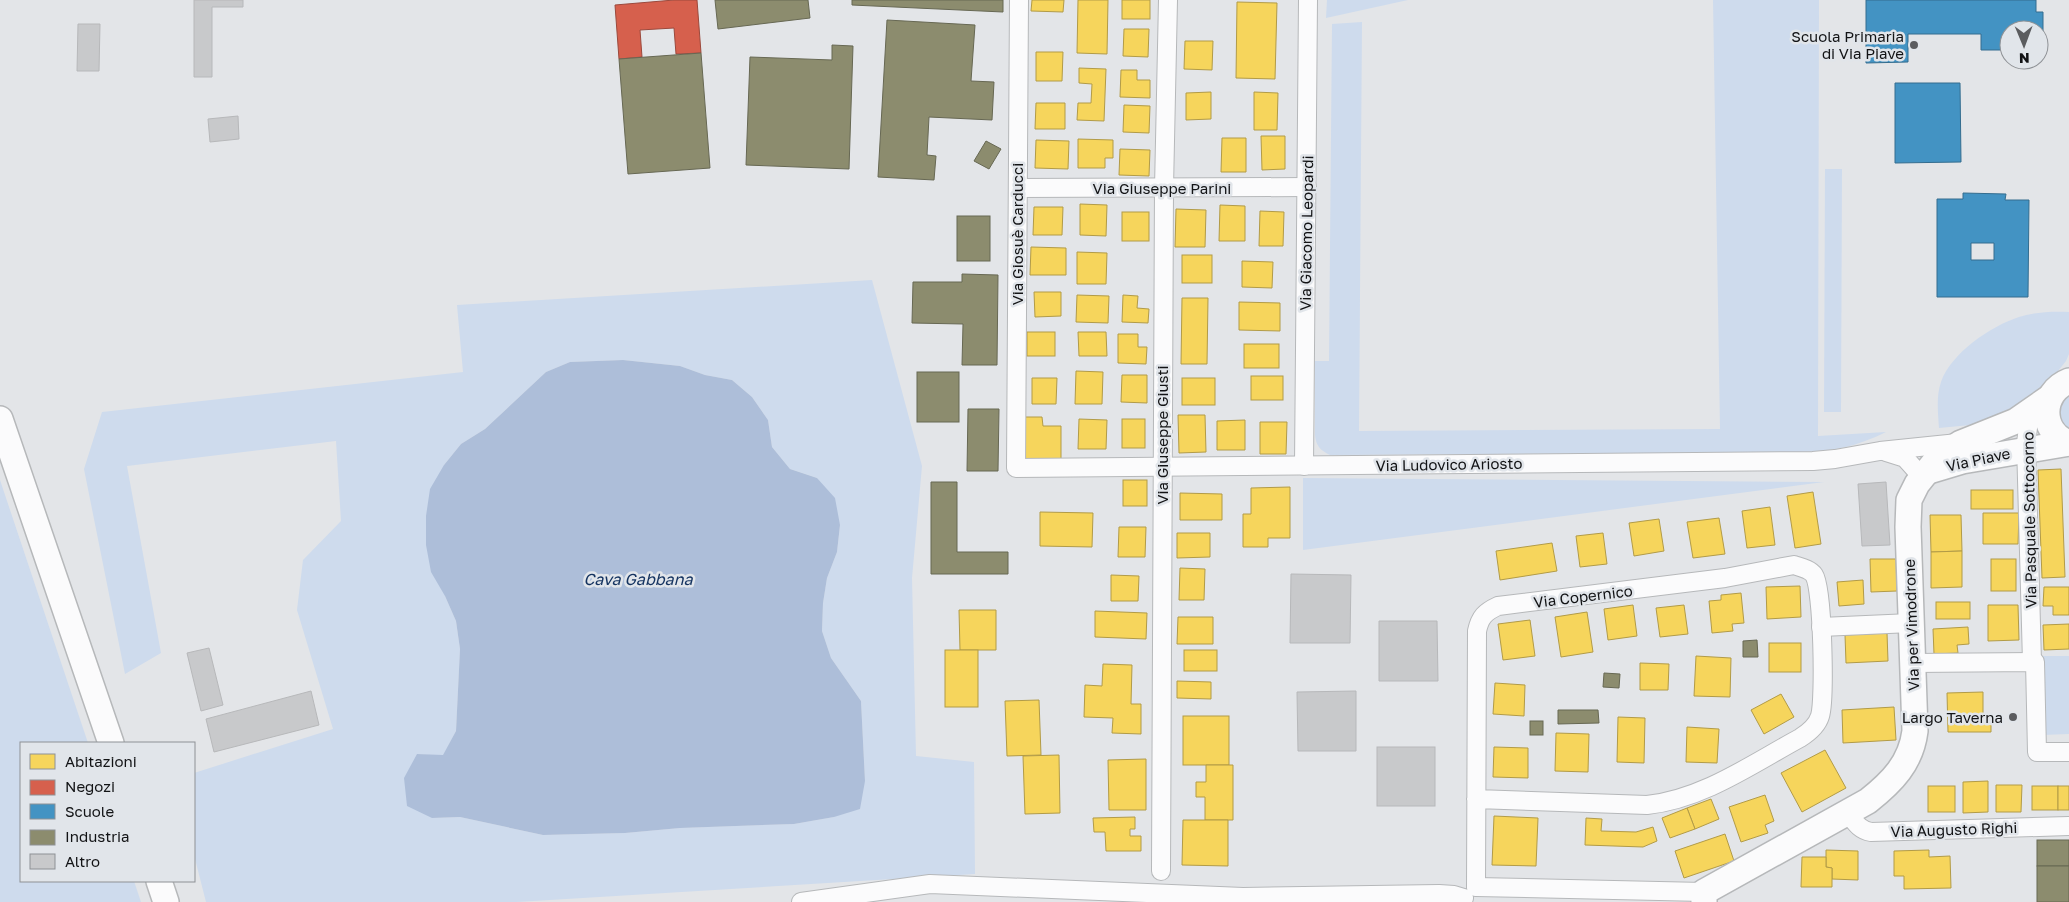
<svg xmlns="http://www.w3.org/2000/svg" width="2069" height="902" viewBox="0 0 2069 902" font-family="'Golos Text',sans-serif">
  <style>
    .green { fill: #cedbed; fill-rule: evenodd }
    .water { fill: #adbed9 }
    .homes { fill: #f6d55c; stroke: #b29b47 }
    .shops { fill: #d6604d; stroke: #9b493c }
    .schools { fill: #4393c3; stroke: #346d8f; fill-rule: evenodd }
    .industry { fill: #8c8c6e; stroke: #676853 }
    .building { fill: #c8c9cb; stroke: #b7b8ba }
    .lines { fill: none; stroke-linecap: round; stroke-linejoin: round }
    .street-casing { stroke: #b6b8ba; stroke-width: 20 }
    .secondary-casing { stroke: #b6b8ba; stroke-width: 28 }
    .street { stroke: #fbfbfc; stroke-width: 18 }
    .secondary { stroke: #fbfbfc; stroke-width: 25 }
    .poi-dot { fill: #5b5c5f; stroke: #e1e5ea; stroke-width: 2 }
    .labels { text-anchor: middle; dominant-baseline: central; stroke-width: 5; stroke-linejoin: round; paint-order: stroke }
    .poi-label { font-size: 15px; fill: #121315; stroke: #e1e5ea; text-anchor: end }
    .street-label { font-size: 15px; fill: #121315; stroke: #e1e5ea }
    .water-label { font-size: 16px; font-style: italic; fill: #143360; stroke: #e1e5ea }
  </style>
  <rect width="100%" height="100%" fill="#e3e5e8"/>
  <!-- green -->
  <g class="green">
    <polygon points="1327,0 1408,0 1326,18"/>
    <path d="M1713 0H1819L1818 436 1886 432C1855 447 1835 451 1800 452L1330 455C1320 450 1316 446 1315 435V361H1329L1332 24 1362 22 1359 431 1720 429Z"/>
    <polygon points="1825,169 1842,169 1841,412 1824,412"/>
    <path d="M872 280 922 466 912 578 916 756 974 762 975 874 517 902H206L194 855V773L333 729 297 610 303 560 341 521 336 441 127 466 161 653 125 674 84 469 102 412 463 372 457 305ZM623 360 680 366 705 375 732 380 752 397 768 420 772 447 790 469 817 478 840 525 837 552 827 578 823 603 822 631 831 658 861 701 865 781 834 817 794 824 680 828 625 833 543 835 460 817 432 818 417 754 443 756 456 731 460 649 456 621 445 596 444 465 461 444 485 429 546 372 570 362Z"/>
    <path d="M2069 312V354L2066 361 2046 386 2016 409 1981 424 1939 428C1938 413 1936 396 1941 382 1951 353 1991 326 2019 317 2035 312 2053 311 2069 312Z"/>
    <polygon points="2069,392 2069,433 2060,426 2057,404"/>
    <polygon points="1303,478 1824,482 1303,550"/>
    <polygon points="0,480 88,743 21,743 21,881 134,881 141,902 0,902"/>
    <polygon points="2041,656 2069,656 2069,734 2042,735"/>
  </g>
  <!-- water -->
  <polygon class="water" points="623,360 680,366 705,375 732,380 752,397 768,420 772,447 790,469 817,478 835,498 840,525 837,552 827,578 823,603 822,631 831,658 861,701 865,781 860,809 834,817 794,824 680,828 625,833 543,835 460,817 432,818 407,806 404,778 417,754 443,755 456,731 460,649 456,621 445,596 431,572 426,545 426,516 430,489 444,465 461,444 485,429 546,372 570,362"/>
  <!-- homes -->
  <g class="homes">
    <polygon points="1032,0 1064,0 1063,12 1031,11"/>
    <polygon points="1078,0 1108,0 1107,54 1077,53"/>
    <rect x="1122" y="0" width="28" height="19"/>
    <polygon points="1237,2 1277,3 1275,79 1236,78"/>
    <polygon points="1124,29 1149,29 1148,57 1123,56"/>
    <polygon points="1185,41 1213,41 1212,70 1184,69"/>
    <polygon points="1036,52 1063,52 1062,81 1036,81"/>
    <polygon points="1079,68 1106,69 1104,121 1077,120 1078,103 1091,103 1092,84 1079,83"/>
    <polygon points="1121,70 1137,70 1137,80 1150,80 1150,98 1120,97"/>
    <polygon points="1211,92 1211,119 1186,120 1186,93"/>
    <polygon points="1254,92 1278,93 1277,130 1254,130"/>
    <polygon points="1036,103 1065,103 1065,129 1035,129"/>
    <polygon points="1124,105 1150,106 1149,133 1123,132"/>
    <polygon points="1261,136 1285,136 1285,169 1262,170"/>
    <polygon points="1222,138 1246,138 1246,172 1221,172"/>
    <polygon points="1078,139 1113,140 1113,158 1105,158 1105,168 1078,168"/>
    <polygon points="1036,140 1069,141 1068,169 1035,168"/>
    <polygon points="1120,149 1150,150 1149,176 1119,175"/>
    <polygon points="1080,204 1107,205 1106,236 1080,235"/>
    <polygon points="1220,205 1245,206 1245,241 1219,241"/>
    <polygon points="1034,207 1063,207 1062,235 1033,235"/>
    <polygon points="1176,209 1206,210 1205,247 1175,247"/>
    <polygon points="1260,211 1284,212 1283,246 1259,246"/>
    <rect x="1122" y="212" width="27" height="29"/>
    <polygon points="1031,247 1066,248 1066,275 1030,275"/>
    <polygon points="1077,252 1107,253 1106,284 1077,284"/>
    <rect x="1182" y="255" width="30" height="28"/>
    <polygon points="1242,261 1273,262 1272,288 1242,287"/>
    <polygon points="1034,292 1061,292 1061,316 1035,317"/>
    <polygon points="1077,295 1109,296 1108,323 1076,322"/>
    <polygon points="1123,295 1138,296 1137,308 1149,309 1148,323 1122,322"/>
    <polygon points="1182,298 1208,298 1207,364 1181,364"/>
    <polygon points="1239,302 1280,303 1280,331 1239,330"/>
    <rect x="1027" y="332" width="28" height="24"/>
    <polygon points="1078,332 1106,332 1107,356 1079,356"/>
    <polygon points="1118,334 1138,334 1138,347 1147,347 1146,364 1118,363"/>
    <rect x="1244" y="344" width="35" height="24"/>
    <polygon points="1076,371 1103,372 1102,404 1075,404"/>
    <polygon points="1122,375 1147,375 1147,403 1121,402"/>
    <rect x="1251" y="376" width="32" height="24"/>
    <polygon points="1032,378 1057,378 1056,404 1032,404"/>
    <rect x="1182" y="378" width="33" height="27"/>
    <polygon points="1178,415 1205,415 1206,452 1179,453"/>
    <polygon points="1025,417 1042,417 1043,426 1061,426 1061,459 1025,459"/>
    <polygon points="1079,419 1107,420 1106,449 1078,449"/>
    <rect x="1122" y="419" width="23" height="29"/>
    <polygon points="1245,420 1245,450 1217,450 1217,421"/>
    <polygon points="1260,422 1287,422 1286,454 1260,454"/>
    <polygon points="2061,469 2065,577 2042,578 2038,470"/>
    <rect x="1123" y="480" width="24" height="26"/>
    <polygon points="1290,487 1290,538 1268,538 1268,547 1243,547 1243,514 1251,514 1251,488"/>
    <rect x="1971" y="490" width="42" height="19"/>
    <polygon points="1813,492 1821,544 1795,548 1787,496"/>
    <polygon points="1180,493 1222,494 1222,520 1180,520"/>
    <polygon points="1770,507 1775,545 1747,548 1742,511"/>
    <polygon points="1040,512 1093,513 1092,547 1040,546"/>
    <polygon points="1983,513 2019,513 2018,544 1983,544"/>
    <polygon points="1930,515 1961,515 1962,551 1931,552"/>
    <polygon points="1719,518 1725,554 1693,558 1687,522"/>
    <polygon points="1659,519 1664,551 1634,556 1629,523"/>
    <polygon points="1119,527 1146,527 1145,557 1118,557"/>
    <polygon points="1177,533 1210,533 1210,557 1177,558"/>
    <polygon points="1603,533 1607,564 1580,567 1576,536"/>
    <polygon points="1552,543 1557,571 1500,580 1496,551"/>
    <polygon points="1962,551 1962,587 1931,588 1931,552"/>
    <polygon points="1870,559 1896,559 1897,591 1871,592"/>
    <rect x="1991" y="559" width="25" height="32"/>
    <polygon points="1180,568 1205,569 1204,600 1179,600"/>
    <polygon points="1111,575 1139,576 1138,601 1111,601"/>
    <polygon points="1863,580 1864,604 1839,606 1837,582"/>
    <polygon points="1800,586 1801,617 1767,619 1766,587"/>
    <polygon points="2044,587 2069,587 2069,615 2053,615 2053,606 2043,606"/>
    <polygon points="1741,593 1744,623 1732,624 1733,631 1712,633 1709,601 1721,600 1721,595"/>
    <rect x="1936" y="602" width="34" height="17"/>
    <polygon points="1633,605 1637,636 1608,640 1604,609"/>
    <polygon points="1684,605 1688,634 1660,637 1656,608"/>
    <polygon points="1988,605 2018,605 2019,640 1988,641"/>
    <polygon points="959,610 996,610 996,650 960,650"/>
    <polygon points="1095,611 1147,613 1146,639 1095,637"/>
    <polygon points="1587,612 1593,652 1561,657 1555,617"/>
    <polygon points="1178,617 1213,617 1213,644 1177,644"/>
    <polygon points="1530,620 1535,656 1503,660 1498,624"/>
    <polygon points="2069,624 2069,649 2044,650 2043,625"/>
    <polygon points="1968,627 1969,644 1957,645 1958,653 1934,654 1933,629"/>
    <polygon points="1887,633 1888,661 1846,663 1845,635"/>
    <rect x="1769" y="643" width="32" height="29"/>
    <rect x="945" y="650" width="33" height="57"/>
    <rect x="1184" y="650" width="33" height="21"/>
    <polygon points="1696,656 1731,658 1730,697 1694,696"/>
    <polygon points="1640,663 1669,664 1668,690 1640,690"/>
    <polygon points="1103,664 1132,665 1131,704 1141,704 1141,734 1112,733 1113,718 1084,717 1085,685 1102,686"/>
    <polygon points="1177,681 1211,682 1211,699 1177,698"/>
    <polygon points="1495,683 1525,685 1524,716 1493,714"/>
    <polygon points="1983,692 1983,715 1991,715 1991,732 1948,732 1947,693"/>
    <polygon points="1781,694 1794,717 1764,734 1751,710"/>
    <polygon points="1039,700 1041,755 1007,756 1005,701"/>
    <polygon points="1894,707 1896,740 1843,743 1842,710"/>
    <rect x="1183" y="716" width="46" height="49"/>
    <polygon points="1618,717 1645,718 1644,763 1617,762"/>
    <polygon points="1687,727 1719,729 1717,763 1686,762"/>
    <polygon points="1556,733 1589,734 1588,772 1555,771"/>
    <polygon points="1494,747 1528,748 1528,778 1493,777"/>
    <polygon points="1825,750 1846,788 1802,812 1781,773"/>
    <polygon points="1059,755 1060,813 1025,814 1023,756"/>
    <polygon points="1146,759 1146,810 1109,810 1108,760"/>
    <polygon points="1206,765 1233,765 1233,820 1205,820 1205,797 1196,797 1196,782 1206,782"/>
    <polygon points="1988,781 1988,812 1963,813 1963,782"/>
    <polygon points="1996,785 2022,785 2021,812 1996,812"/>
    <rect x="1928" y="786" width="27" height="26"/>
    <rect x="2032" y="786" width="26" height="24"/>
    <rect x="2058" y="786" width="11" height="24"/>
    <polygon points="1765,795 1774,821 1765,825 1768,833 1741,842 1729,807"/>
    <polygon points="1711,799 1719,819 1695,829 1687,808"/>
    <polygon points="1687,808 1695,829 1670,838 1662,818"/>
    <polygon points="1494,816 1538,818 1536,866 1492,865"/>
    <polygon points="1135,817 1135,829 1130,829 1130,836 1141,836 1141,851 1106,851 1105,832 1094,832 1093,818"/>
    <polygon points="1586,818 1602,819 1601,831 1636,832 1653,827 1657,841 1643,847 1585,845"/>
    <polygon points="1183,820 1228,820 1228,866 1182,865"/>
    <polygon points="1725,834 1734,861 1684,878 1675,851"/>
    <polygon points="1826,850 1858,851 1858,880 1832,879 1832,868 1826,867"/>
    <polygon points="1929,850 1929,857 1950,856 1951,888 1904,889 1904,876 1894,876 1894,851"/>
    <polygon points="1802,857 1826,857 1826,867 1832,868 1832,887 1801,887"/>
  </g>
  <!-- shops -->
  <polygon class="shops" points="674,0 697,0 701,53 676,54 674,28 640,30 642,57 619,59 615,5"/>
  <!-- schools -->
  <g class="schools">
    <polygon points="1866,0 2036,0 2036,12 2043,12 2043,49 2039,49 2039,30 2009,30 2009,50 1981,50 1981,34 1908,34 1908,62 1866,63"/>
    <polygon points="1895,83 1960,83 1961,162 1895,163"/>
    <path d="M1963 193 2006 194 2005 200H2029L2028 297H1937V199H1963ZM1971 243H1994V260H1971Z"/>
  </g>
  <!-- industry -->
  <g class="industry">
    <polygon points="715,0 808,0 810,18 718,29"/>
    <polygon points="852,0 1003,0 1003,12 852,5"/>
    <polygon points="887,20 975,25 971,81 994,82 992,120 929,117 927,155 936,156 934,180 878,177"/>
    <polygon points="832,45 853,46 849,169 746,165 750,57 832,60"/>
    <polygon points="701,53 710,168 628,174 619,59"/>
    <polygon points="986,141 1001,149 989,169 974,161"/>
    <rect x="957" y="216" width="33" height="45"/>
    <polygon points="962,274 998,275 997,365 962,365 963,324 912,323 913,282 962,282"/>
    <rect x="917" y="372" width="42" height="50"/>
    <polygon points="968,409 999,409 998,471 967,471"/>
    <polygon points="931,482 957,482 957,552 1008,552 1008,574 931,574"/>
    <polygon points="1757,640 1758,657 1743,657 1743,641"/>
    <polygon points="1604,673 1620,674 1619,688 1603,687"/>
    <polygon points="1558,710 1598,710 1599,723 1558,724"/>
    <rect x="1530" y="721" width="13" height="14"/>
    <rect x="2037" y="840" width="32" height="26"/>
    <rect x="2037" y="866" width="32" height="36"/>
  </g>
  <!-- building -->
  <g class="building">
    <polygon points="194,0 243,0 243,7 212,7 212,77 194,77"/>
    <polygon points="78,24 100,24 99,71 77,71"/>
    <polygon points="238,116 239,139 210,142 208,119"/>
    <polygon points="1886,482 1890,545 1862,546 1858,484"/>
    <polygon points="1291,574 1351,575 1350,643 1290,643"/>
    <polygon points="1379,621 1437,621 1438,681 1379,681"/>
    <polygon points="209,648 223,705 201,711 187,653"/>
    <polygon points="311,691 319,725 214,752 206,719"/>
    <polygon points="1356,691 1356,751 1298,751 1297,692"/>
    <rect x="1377" y="747" width="58" height="59"/>
  </g>
  <g class="lines">
    <defs>
      <g id="street">
        <polyline points="1019,0 1016,468 1813,461 1835,459 1880,451 1958,443"/>
        <polyline points="1018,188 1307,187"/>
        <polyline points="1886,452 1905,458 1922,477"/>
        <polyline points="1304,466 1308,0"/>
        <polyline points="1821,627 1911,623"/>
        <polyline points="2032,662 2026,443 2029,420 2034,409"/>
        <polyline points="1913,663 2035,662 2037,752 2069,752"/>
        <path d="M1848 813C1855 822 1859 830 1871 832L2069 826"/>
        <polyline points="1161,871 1164,188 1168,0"/>
        <path d="M1476 887 1477 631C1480 617 1485 612 1498 606L1725 578 1794 565C1800 567 1810 569 1814 575 1823 588 1825 700 1820 716 1817 726 1808 733 1800 738 1752 764 1703 799 1647 805L1476 799"/>
        <polyline points="1476,887 1704,892"/>
        <polyline points="801,902 930,884 1243,897 1439,894 1454,895 1464,898"/>
      </g>
      <g id="secondary">
        <path d="M2069 381C2040 392 2039 432 2069 443"/>
        <polyline points="0,419 111,743"/>
        <polyline points="1932,470 1962,461 2069,443"/>
        <polyline points="159,881 166,902"/>
        <path d="M1704 902V892L1868 801C1892 782 1911 763 1915 731L1908 527 1909 500 1917 484 1937 459 1961 443 2016 421 2049 398"/>
      </g>
    </defs>
    <!-- street casing -->
    <use href="#street" class="street-casing"/>
    <!-- secondary casing -->
    <use href="#secondary" class="secondary-casing"/>
    <!-- street -->
    <use href="#street" class="street"/>
    <!-- secondary -->
    <use href="#secondary" class="secondary"/>
  </g>
  <!-- markers -->
  <g class="poi-dot">
    <circle cx="1914" cy="45" r="5"/>
    <circle cx="2013" cy="717" r="5"/>
  </g>
  <g class="labels">
    <!-- poi labels -->
    <g class="poi-label">
      <text x="1904" y="36">Scuola Primaria<tspan x="1904" dy="17">di Via Piave</tspan></text>
      <text x="2003" y="717">Largo Taverna</text>
    </g>
    <!-- street labels -->
    <g class="street-label">
      <text x="1162" y="188">Via Giuseppe Parini</text>
      <text transform="translate(1306 233) rotate(-89)">Via Giacomo Leopardi</text>
      <text transform="translate(1017 234) rotate(-90)">Via Giosuè Carducci</text>
      <text transform="translate(1162 435) rotate(-90)">Via Giuseppe Giusti</text>
      <text transform="translate(1978 459) rotate(-12)">Via Piave</text>
      <text transform="translate(1449 464) rotate(-1)">Via Ludovico Ariosto</text>
      <text transform="translate(2029 520) rotate(-91)">Via Pasquale Sottocorno</text>
      <text transform="translate(1583 596) rotate(-7)">Via Copernico</text>
      <text transform="translate(1911 625) rotate(-92)">Via per Vimodrone</text>
      <text transform="translate(1954 829) rotate(-2)">Via Augusto Righi</text>
    </g>
    <!-- water labels -->
    <g class="water-label">
      <text x="638" y="579">Cava Gabbana</text>
    </g>
  </g>
  <!-- legend -->
  <rect x="20" y="742" width="175" height="140" fill="#e1e5ea" stroke="#8e9195"/>
  <rect x="30" y="754" width="25" height="15" fill="#f6d55c" stroke="#8e9195"/>
  <text x="65" y="767" font-size="15" fill="#121315">Abitazioni</text>
  <rect x="30" y="780" width="25" height="15" fill="#d6604d" stroke="#8e9195"/>
  <text x="65" y="792" font-size="15" fill="#121315">Negozi</text>
  <rect x="30" y="804" width="25" height="15" fill="#4393c3" stroke="#8e9195"/>
  <text x="65" y="817" font-size="15" fill="#121315">Scuole</text>
  <rect x="30" y="830" width="25" height="15" fill="#8c8c6e" stroke="#8e9195"/>
  <text x="65" y="842" font-size="15" fill="#121315">Industria</text>
  <rect x="30" y="854" width="25" height="15" fill="#c8c9cb" stroke="#8e9195"/>
  <text x="65" y="867" font-size="15" fill="#121315">Altro</text>
  <!-- north arrow -->
  <g transform="translate(2024 45) rotate(179)"><circle r="24" fill="#e1e5ea" stroke="#8e9195"/>
  <path d="M0-4L9 19L0 12L-9 19Z" fill="#5b5c5f"/>
  <text y="-8" font-size="14" font-weight="bold" text-anchor="middle" fill="#121315">N</text>
  </g>
</svg>
